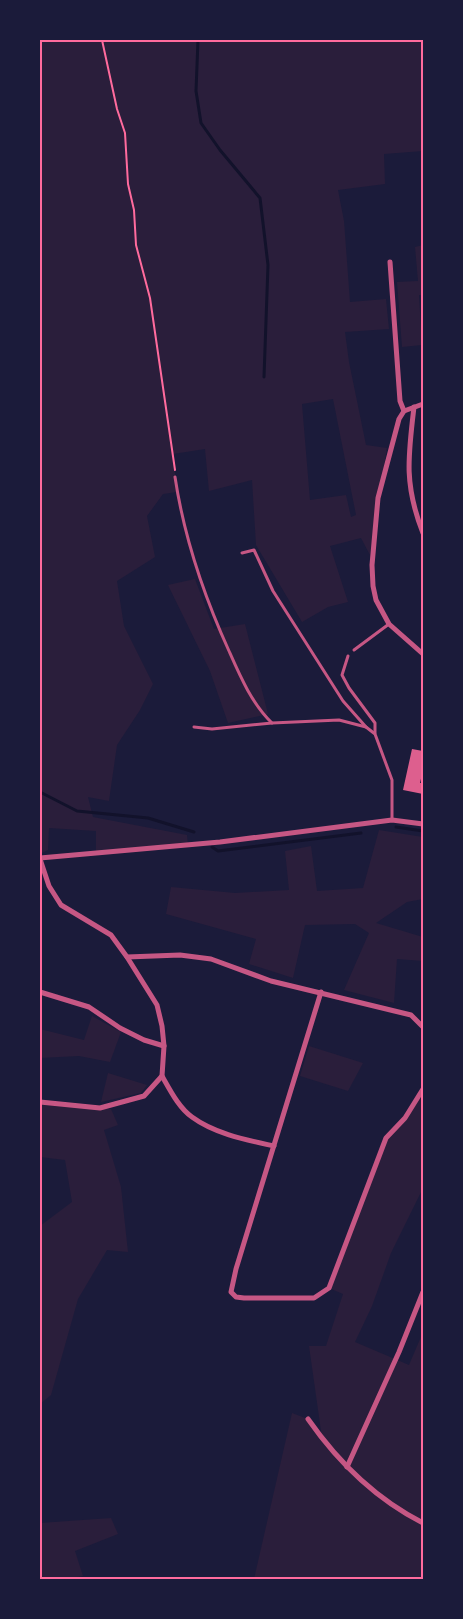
<svg xmlns="http://www.w3.org/2000/svg" width="463" height="1619" viewBox="0 0 463 1619" font-family="Manrope,sans-serif">
  <style>
    .green { fill: #2a1e3b; fill-rule: evenodd }
    .lines { fill: none; stroke-linecap: round; stroke-linejoin: round }
    .stream { stroke: #12122b; stroke-width: 3 }
    .building { fill: #dd5f8e }
    .path { stroke: #ff6b9d; stroke-width: 2 }
    .service { stroke: #c65784; stroke-width: 3 }
    .minor { stroke: #c65784; stroke-width: 5 }
    .neatline { fill: none; stroke: #ff6b9d; stroke-width: 2 }
  </style>
  <rect width="100%" height="100%" fill="#1b1b3a"/>
  <!-- green -->
  <g class="green">
    <path d="M40 40H423V151L384 154 385 184 338 190 344 221 350 302 386 299 389 329 345 332 349 362 366 445 387 448 370 555 361 538 330 546 348 602 328 607 302 622 256 545 252 480 209 491 205 449 173 454 177 492 163 494 147 516 155 557 117 581 124 626 153 684 140 710 117 745 109 801 88 797 93 817 187 835 188 845 96 853V831L49 828 48 850 40 854ZM333 399 356 515 351 517 346 495 310 500 302 404Z"/>
    <polygon points="423,245 423,295 419,295 422,345 402,347 397,282 418,281 415,247"/>
    <polygon points="195,579 214,629 245,624 268,714 228,723 210,671 168,585"/>
    <polygon points="379,830 423,837 423,899 407,902 376,923 423,937 423,961 397,959 394,1003 344,990 369,933 355,924 305,925 293,978 249,964 256,939 166,914 171,887 235,893 289,890 285,851 311,846 317,891 363,888"/>
    <polygon points="92,1016 121,1032 110,1062 79,1056 40,1058 40,1029 84,1040"/>
    <polygon points="309,1046 363,1063 348,1091 300,1076"/>
    <polygon points="108,1073 147,1085 141,1093 101,1102"/>
    <polygon points="423,1089 423,1188 391,1253 372,1306 355,1342 409,1365 423,1332 423,1579 254,1579 292,1413 308,1419 322,1438 309,1346 326,1346 343,1294 329,1288 386,1138 405,1118"/>
    <polygon points="40,1102 111,1109 118,1125 104,1130 121,1187 128,1252 107,1250 78,1299 51,1395 40,1404 40,1226 72,1202 65,1160 40,1157"/>
    <polygon points="111,1518 118,1534 75,1551 83,1576 67,1579 40,1579 40,1523"/>
  </g>
  <g class="lines">
    <!-- stream -->
    <g class="stream">
      <polyline points="198,40 196,91 201,123 220,150 260,198 268,265 264,377"/>
      <polyline points="40,792 77,811 148,818 194,832"/>
      <polyline points="396,827 423,831"/>
      <polyline points="212,847 218,851 242,848 361,833"/>
    </g>
  </g>
  <!-- building -->
  <polygon class="building" points="412,749 423,751 423,770 420,783 423,783 423,794 403,790"/>
  <g class="lines">
    <!-- path -->
    <polyline class="path" points="102,40 117,109 125,133 128,184 134,210 136,245 150,298 175,470"/>
    <!-- service -->
    <g class="service">
      <path d="M175 477C184 537 204 596 229 651 240 676 252 704 272 723"/>
      <polyline points="242,553 254,550 273,591 343,701 366,727"/>
      <polyline points="354,650 389,624"/>
      <polyline points="348,656 342,675 349,688 375,723 375,733"/>
      <polyline points="194,727 212,729 272,723 339,720 366,727 375,734 392,780 392,820"/>
    </g>
    <!-- minor -->
    <g class="minor">
      <polyline points="390,262 400,401 404,411"/>
      <polyline points="423,404 404,411 399,419 378,498 372,565 373,586 376,600 389,624 423,654"/>
      <path d="M414 407C408 457 404 485 423 533"/>
      <polyline points="40,858 220,842 392,820 423,824"/>
      <polyline points="40,859 49,886 61,905 111,935 127,957 157,1005 162,1026 164,1046 162,1076 144,1096 100,1108 40,1102"/>
      <polyline points="127,957 180,955 211,959 271,981 411,1015 423,1027"/>
      <polyline points="40,992 89,1007 120,1028 144,1040 164,1046"/>
      <polyline points="321,992 236,1269 231,1292 236,1297 244,1298 314,1298 329,1288 386,1138 405,1118 423,1089"/>
      <path d="M162 1076C170 1090 179 1108 192 1117 215 1134 247 1140 274 1146"/>
      <path d="M308 1419C338 1462 376 1499 423 1523"/>
      <polyline points="347,1467 399,1352 423,1292"/>
    </g>
  </g>
  <!-- border -->
  <rect width="463" height="1619" fill="none" stroke="#1b1b3a" stroke-width="82"/>
  <rect x="41" y="41" width="381" height="1537" class="neatline"/>
</svg>
